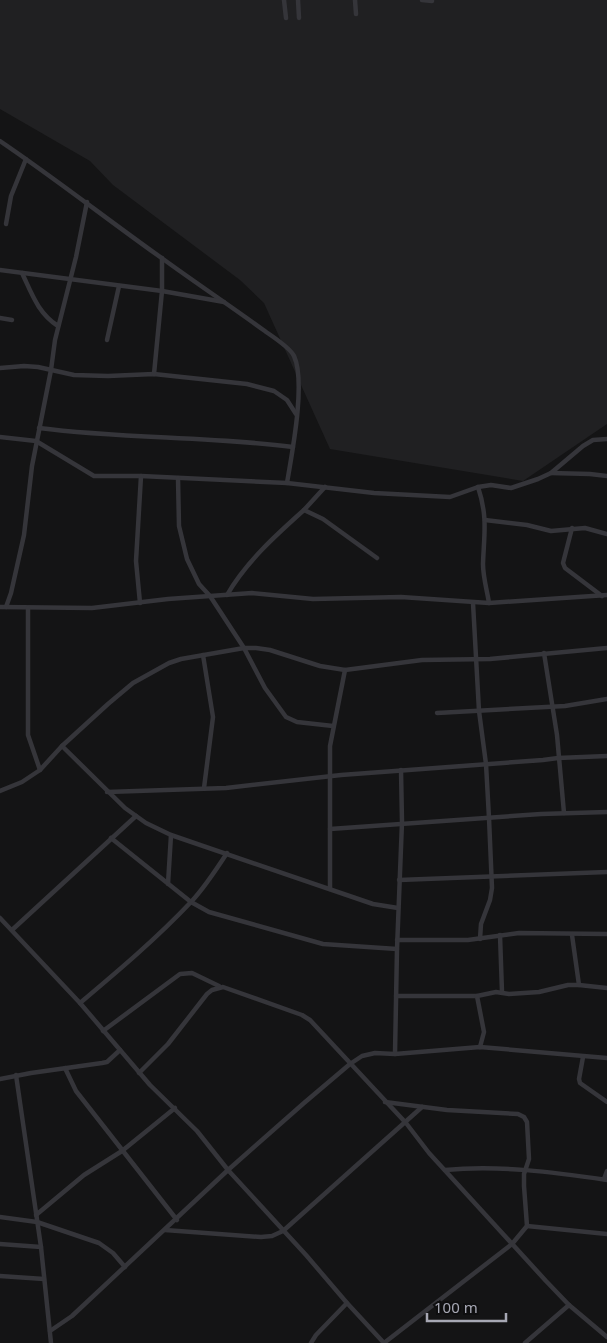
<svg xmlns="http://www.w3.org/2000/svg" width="607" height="1343" viewBox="0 0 607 1343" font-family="'Noto Sans',sans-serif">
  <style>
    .built { fill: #202022 }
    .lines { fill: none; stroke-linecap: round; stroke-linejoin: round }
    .minor { stroke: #35353a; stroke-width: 4.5 }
  </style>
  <rect width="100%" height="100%" fill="#141415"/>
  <!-- built -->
  <polygon class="built" points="0,0 607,0 607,424 523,481 330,449 264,303 240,280 113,185 90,161 0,109"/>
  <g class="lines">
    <!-- minor -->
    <g class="minor">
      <polyline points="284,0 286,18"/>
      <polyline points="298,0 299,18"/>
      <polyline points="355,0 356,14"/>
      <polyline points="422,0 432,1"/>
      <path d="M0 141C56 179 108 220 163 259 196 283 229 305 262 329 270 335 290 347 294 356 306 382 292 453 287 483"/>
      <polyline points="6,224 11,196 26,159"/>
      <polyline points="0,270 162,291 224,302"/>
      <path d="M22 273C32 294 38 313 58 326"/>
      <polyline points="0,318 12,320"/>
      <polyline points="107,340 119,286"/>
      <polyline points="0,368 24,366 38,367 74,375 108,376 154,374 247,384 274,391 287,400 296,414"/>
      <polyline points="154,374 162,291 162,258"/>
      <path d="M39 428C124 439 209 436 293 447"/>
      <polyline points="0,437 36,441 94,476 141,476 287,483 374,493 450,497 478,487 491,485 511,488 538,479 551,473 583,446 593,440 607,439"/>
      <polyline points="551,473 590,474 607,476"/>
      <polyline points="178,478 179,526 187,559 199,584 210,596 244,648 265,688 286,717 297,722 333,726"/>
      <polyline points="325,487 304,510 323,519 377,558"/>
      <path d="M478 487C488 517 484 534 483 564 483 577 487 590 489 603"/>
      <polyline points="485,520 527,525 551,531 585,528 607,534"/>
      <polyline points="572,528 563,563 565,568 602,596"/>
      <path d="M227 595C246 562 276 535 304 510"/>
      <polyline points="140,603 136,561 141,476"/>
      <polyline points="473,603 479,711 486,764 489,818 492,888 490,900 481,924 480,939"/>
      <polyline points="0,607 92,608 168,599 252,593 313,599 401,597 489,603 607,595"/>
      <polyline points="6,607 11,593 24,535 32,466 51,370 55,340 76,257 87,202"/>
      <polyline points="28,608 28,735 40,770"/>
      <polyline points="544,653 557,735 564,813"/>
      <polyline points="203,655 213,717 204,788"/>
      <polyline points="437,713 565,706 607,699"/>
      <polyline points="62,746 125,808 146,823 171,835 373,904 398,908"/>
      <polyline points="0,791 22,782 40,770 62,746 108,704 133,683 169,663 181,659 244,648 256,648 270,650 320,666 345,670 422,660 490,659 607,648"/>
      <polyline points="107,792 226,788 341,775 543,760 558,758 607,756"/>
      <polyline points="330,829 541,814 607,812"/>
      <polyline points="111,838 191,902 209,912 323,944 397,949"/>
      <polyline points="399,880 607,872"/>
      <polyline points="168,884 171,835"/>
      <polyline points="330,889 330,746 345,670"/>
      <polyline points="0,918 80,1003 150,1085 197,1131 228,1170 306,1255 347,1303 384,1343"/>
      <polyline points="12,930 136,816"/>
      <polyline points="500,935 502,992"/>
      <polyline points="572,935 579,985"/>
      <polyline points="397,940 468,940 519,933 607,934"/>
      <polyline points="396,996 477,996 496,992 509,994 539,992 568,985 579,985 607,988"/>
      <polyline points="477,996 484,1032 480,1047"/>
      <path d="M80 1003C118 971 156 939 191 902 205 887 216 870 227 853"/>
      <polyline points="103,1031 180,974 192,973 219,986"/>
      <polyline points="395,1054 397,949 402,822 401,770"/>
      <polyline points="583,1057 579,1079 580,1083 607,1102"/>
      <polyline points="65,1068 76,1091 177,1220"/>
      <polyline points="139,1073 168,1044 207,994 212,990 223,987 302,1015 310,1020 406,1123 429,1153 546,1281 569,1305 607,1337"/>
      <polyline points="16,1075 41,1247 51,1343"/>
      <polyline points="0,1079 31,1073 102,1063 107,1062 120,1050"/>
      <path d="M445 1170C499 1165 553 1172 607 1180"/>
      <polyline points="604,1179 607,1171"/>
      <polyline points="36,1215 84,1175 122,1151 175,1108"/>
      <polyline points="0,1217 37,1222 99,1243 113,1253 125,1267"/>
      <polyline points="527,1226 607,1234"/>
      <polyline points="165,1230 261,1237 272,1236 283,1231 422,1107"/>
      <polyline points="0,1244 41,1247"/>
      <polyline points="0,1276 44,1279"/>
      <polyline points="50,1331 72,1316 228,1170 304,1103 350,1064 362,1056 375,1053 395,1054 480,1047 607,1058"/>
      <polyline points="311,1343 316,1335 347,1303"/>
      <polyline points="384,1343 512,1244 527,1226 524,1186 524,1174 529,1159 527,1122 524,1117 518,1114 447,1110 385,1102"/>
      <polyline points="525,1343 569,1305"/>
    </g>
  </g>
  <!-- scale -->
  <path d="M427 1313v8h79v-8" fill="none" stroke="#a7a8b4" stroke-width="2.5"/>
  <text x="434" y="1313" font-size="15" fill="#a7a8b4" stroke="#0f0f10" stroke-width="4" paint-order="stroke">100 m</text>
</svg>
